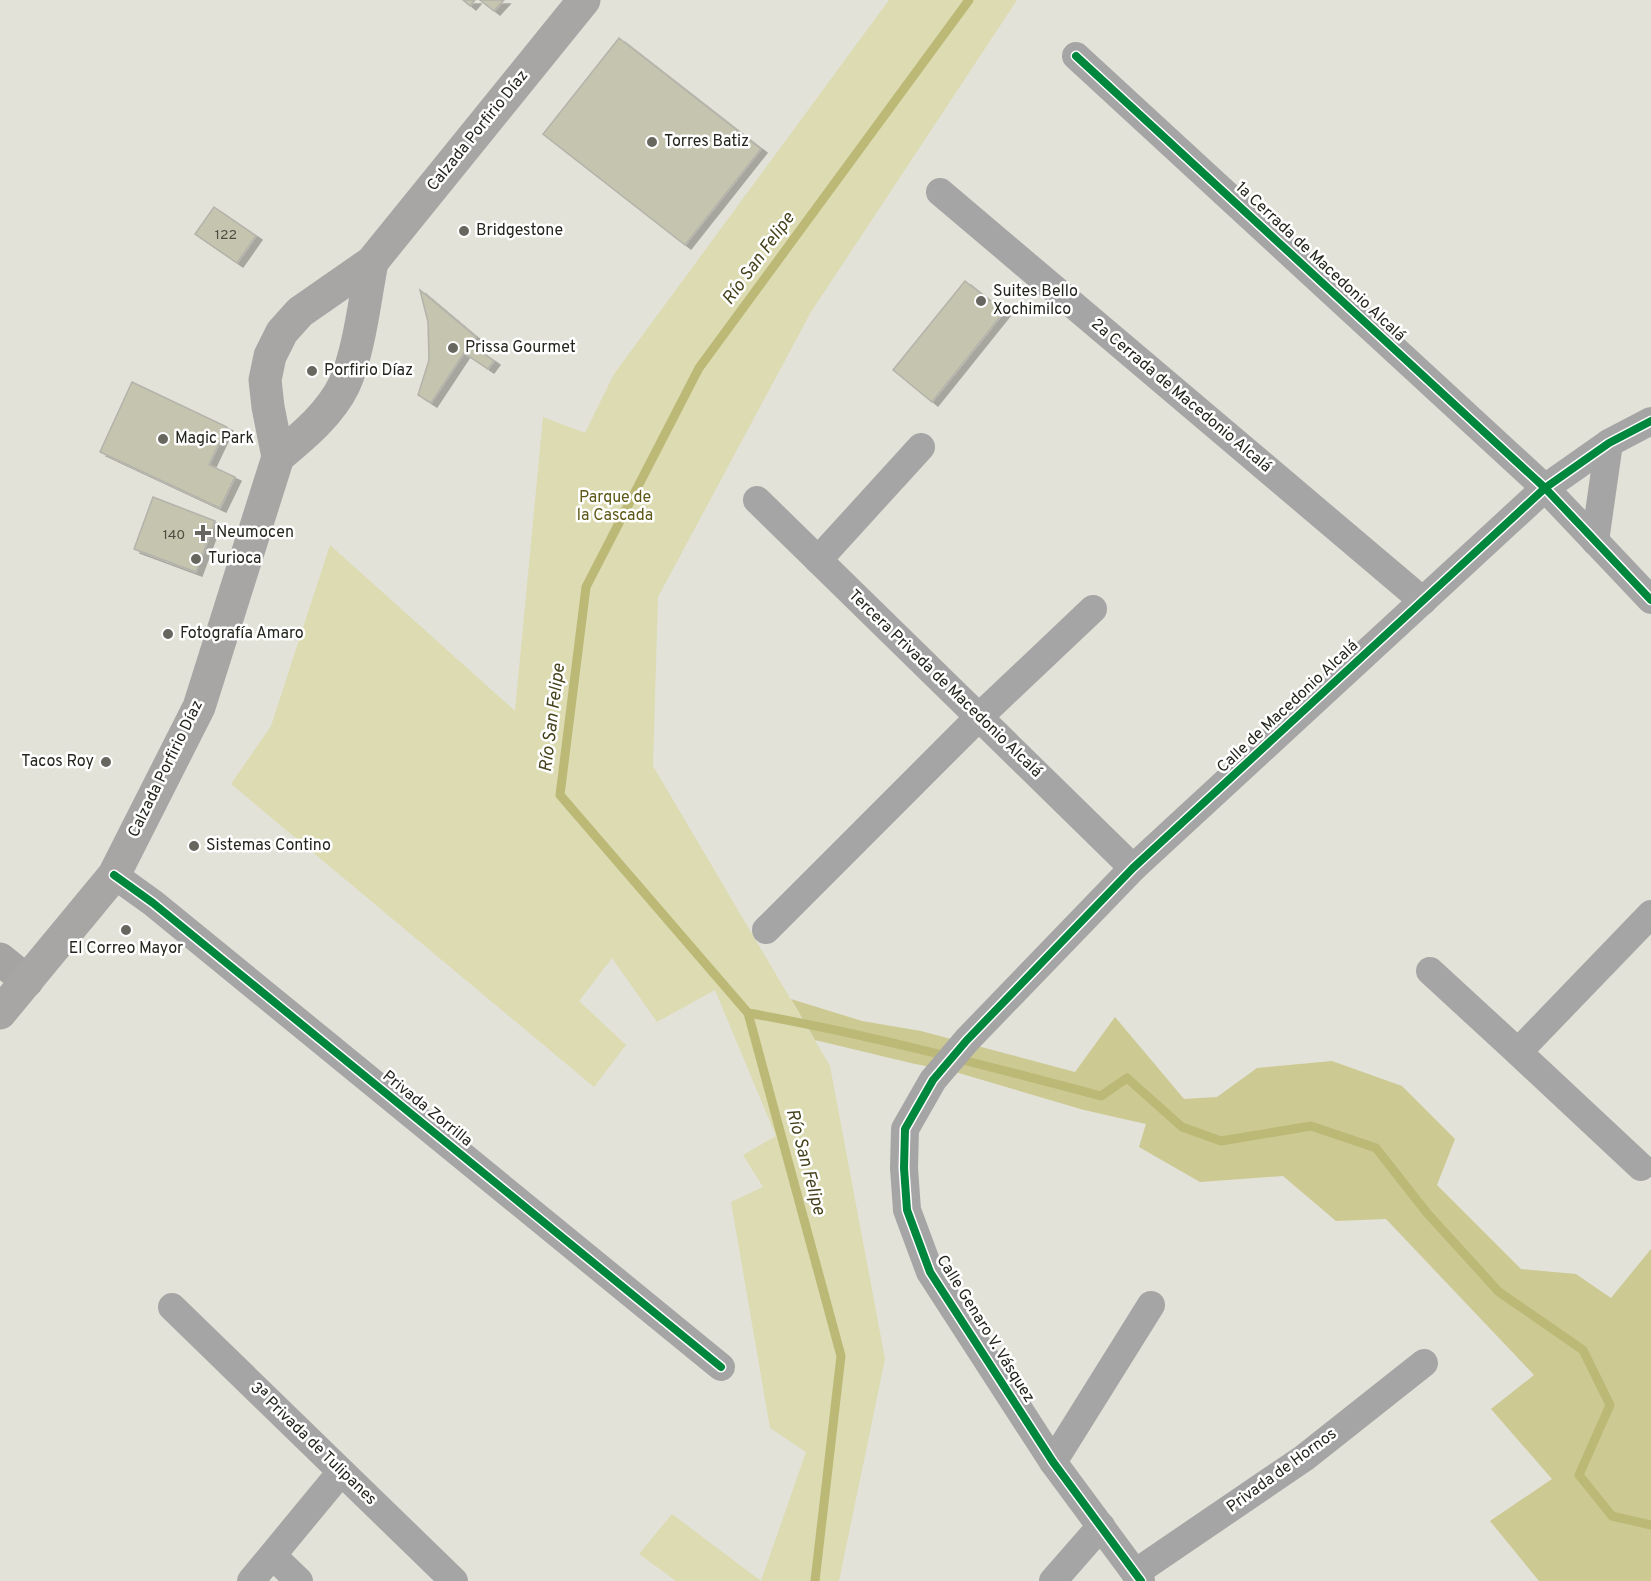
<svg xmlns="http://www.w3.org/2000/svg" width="1651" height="1581" viewBox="0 0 1651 1581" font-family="Overpass,sans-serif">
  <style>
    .green { fill: #dcdbb1 }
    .forest { fill: #ccc993 }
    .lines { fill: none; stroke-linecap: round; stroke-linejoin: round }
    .stream { stroke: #bcb977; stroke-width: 9 }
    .building { fill: #c5c4af; stroke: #b3b3ab; stroke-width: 1.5; filter: url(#shadow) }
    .street { stroke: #a6a5a5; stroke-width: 28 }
    .secondary { stroke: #a6a4a3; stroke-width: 33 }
    .primary { stroke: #a8a6a5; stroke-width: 33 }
    .cycleway-casing { stroke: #fff; stroke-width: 11 }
    .cycleway { stroke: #00873e; stroke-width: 8 }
    .poi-dot { fill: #67675f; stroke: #fff; stroke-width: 2 }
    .labels { text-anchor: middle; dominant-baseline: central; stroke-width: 5; stroke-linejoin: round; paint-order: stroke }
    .number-label { font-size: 14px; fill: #4d4d42 }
    .street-label { font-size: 16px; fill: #25251e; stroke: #fff }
    .poi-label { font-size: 16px; fill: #25251e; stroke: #fff; text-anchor: start }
    .park-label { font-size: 16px; fill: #5d5815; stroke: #fff }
    .water-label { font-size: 18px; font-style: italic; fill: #46431d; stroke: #fff }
  </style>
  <defs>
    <filter id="shadow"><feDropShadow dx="6" dy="4" stdDeviation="0" flood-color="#0004"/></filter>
  </defs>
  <rect width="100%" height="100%" fill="#e2e2d8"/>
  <!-- green -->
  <polygon class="green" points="889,0 1017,0 811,312 658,597 653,766 830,1066 885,1359 839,1581 676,1581 639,1554 672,1514 761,1581 806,1452 770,1428 731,1202 763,1187 743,1155 776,1136 715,990 657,1022 612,958 579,1001 626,1045 594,1087 231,784 271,726 330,545 515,711 543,417 585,433 614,374"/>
  <!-- forest -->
  <polygon class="forest" points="791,999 862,1021 921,1031 1075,1072 1115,1017 1184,1099 1217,1097 1257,1068 1332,1061 1402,1086 1455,1139 1437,1185 1521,1269 1576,1274 1611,1298 1651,1249 1651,1581 1539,1581 1490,1521 1552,1479 1491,1409 1534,1375 1386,1219 1336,1221 1283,1176 1200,1182 1139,1147 1146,1124 1084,1110 952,1071 915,1064 815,1040"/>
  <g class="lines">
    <!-- stream -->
    <g class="stream">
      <path d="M748 1013C867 1034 984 1065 1101 1096L1127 1078 1182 1127 1221 1141 1311 1126 1376 1148 1427 1213 1499 1292 1583 1350 1610 1405 1579 1475 1612 1516 1651 1525"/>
      <polyline points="815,1581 841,1356 748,1013 560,795 586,587 699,368 969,0"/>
    </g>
  </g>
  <!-- building -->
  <g class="building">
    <polygon points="463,0 475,0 470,6"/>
    <polygon points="480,0 504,0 494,11"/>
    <polygon points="619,38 761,149 685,245 543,134"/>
    <polygon points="214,207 256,236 237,263 195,234"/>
    <polygon points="965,281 1004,312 932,402 893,370"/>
    <polygon points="420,290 476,337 470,344 494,361 488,369 464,353 431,403 418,395 429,360 428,322"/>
    <polygon points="132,382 227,427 209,465 235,477 220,508 100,452"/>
    <polygon points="153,497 215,521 196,572 134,549"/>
  </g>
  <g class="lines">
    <!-- street -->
    <g class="street">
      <polyline points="1076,56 1545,488 1651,600"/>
      <polyline points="940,192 1423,601"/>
      <polyline points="757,500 1133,868"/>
      <polyline points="1595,541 1609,443"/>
      <polyline points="818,560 921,447"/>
      <polyline points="114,875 153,903 721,1367"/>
      <polyline points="766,930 979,717 1093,609"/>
      <polyline points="1430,971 1518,1052"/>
      <polyline points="1641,1167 1518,1052 1651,914"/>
      <polyline points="172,1307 454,1581"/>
      <polyline points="1053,1462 1151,1305"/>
      <polyline points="273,1556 299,1581"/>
      <polyline points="1135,1573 1304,1458 1424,1363"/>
      <polyline points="251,1581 341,1472"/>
      <polyline points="1053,1581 1101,1526"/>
      <polyline points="1141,1581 1053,1462 930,1272 907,1210 904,1168 905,1129 933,1080 967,1040 1133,868 1545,488 1609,443 1651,421"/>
    </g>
    <!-- secondary -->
    <polyline class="secondary" points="0,959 27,981"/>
    <!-- primary -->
    <g class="primary">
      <path d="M278 457C303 436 330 414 344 385 359 353 365 298 372 262"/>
      <polyline points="0,1013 114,875 199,707 278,457 268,407 265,380 270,356 282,332 300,312 372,262 584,0"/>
    </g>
    <defs>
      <g id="cycleway">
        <polyline points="1076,56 1545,488 1651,600"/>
        <polyline points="114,875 153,903 721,1367"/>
        <polyline points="1141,1581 1053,1462 930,1272 907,1210 904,1168 905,1129 933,1080 967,1040 1133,868 1545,488 1609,443 1651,421"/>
      </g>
    </defs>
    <!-- cycleway casing -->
    <use href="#cycleway" class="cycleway-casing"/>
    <!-- cycleway -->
    <use href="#cycleway" class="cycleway"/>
  </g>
  <!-- markers -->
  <g class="poi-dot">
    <circle cx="652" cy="142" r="6"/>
    <circle cx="464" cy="231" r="6"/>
    <circle cx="981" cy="301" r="6"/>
    <circle cx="453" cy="348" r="6"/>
    <circle cx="312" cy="371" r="6"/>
    <circle cx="163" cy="439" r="6"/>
    <path d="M200 524h6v6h6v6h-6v6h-6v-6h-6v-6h6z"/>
    <circle cx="196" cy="559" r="6"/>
    <circle cx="168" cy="634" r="6"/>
    <circle cx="106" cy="762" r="6"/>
    <circle cx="194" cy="846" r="6"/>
    <circle cx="126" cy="930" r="6"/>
  </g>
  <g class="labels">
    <!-- number labels -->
    <g class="number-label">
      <text x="226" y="235">122</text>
      <text x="174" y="535">140</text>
    </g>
    <!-- street labels -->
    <g class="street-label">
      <text transform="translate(478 131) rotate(-51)">Calzada Porfirio Díaz</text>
      <text transform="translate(1320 262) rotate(43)">1a Cerrada de Macedonio Alcalá</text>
      <text transform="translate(1181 396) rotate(40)">2a Cerrada de Macedonio Alcalá</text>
      <text transform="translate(945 684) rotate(44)">Tercera Privada de Macedonio Alcalá</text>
      <text transform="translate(1288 707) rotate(-43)">Calle de Macedonio Alcalá</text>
      <text transform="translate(166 769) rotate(-64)">Calzada Porfirio Díaz</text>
      <text transform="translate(427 1109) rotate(39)">Privada Zorrilla</text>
      <text transform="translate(985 1329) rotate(58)">Calle Genaro V. Vásquez</text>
      <text transform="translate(313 1444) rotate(44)">3ª Privada de Tulipanes</text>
      <text transform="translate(1282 1471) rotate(-36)">Privada de Hornos</text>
    </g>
    <!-- poi labels -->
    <g class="poi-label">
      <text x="664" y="142">Torres Batiz</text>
      <text x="476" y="231">Bridgestone</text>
      <text x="993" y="292">Suites Bello<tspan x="993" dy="18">Xochimilco</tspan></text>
      <text x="465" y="348">Prissa Gourmet</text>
      <text x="324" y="371">Porfirio Díaz</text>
      <text x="175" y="439">Magic Park</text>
      <text x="216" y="533">Neumocen</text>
      <text x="208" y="559">Turioca</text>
      <text x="180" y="634">Fotografía Amaro</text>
      <text x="94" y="762" text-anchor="end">Tacos Roy</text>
      <text x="206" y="846">Sistemas Contino</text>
      <text x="126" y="949" text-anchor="middle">El Correo Mayor</text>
    </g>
    <!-- park labels -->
    <g class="park-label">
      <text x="615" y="498">Parque de<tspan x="615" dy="18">la Cascada</tspan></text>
    </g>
    <!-- water labels -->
    <g class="water-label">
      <text transform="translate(759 259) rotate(-54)">Río San Felipe</text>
      <text transform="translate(553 718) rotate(-83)">Río San Felipe</text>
      <text transform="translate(805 1162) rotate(75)">Río San Felipe</text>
    </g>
  </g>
</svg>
